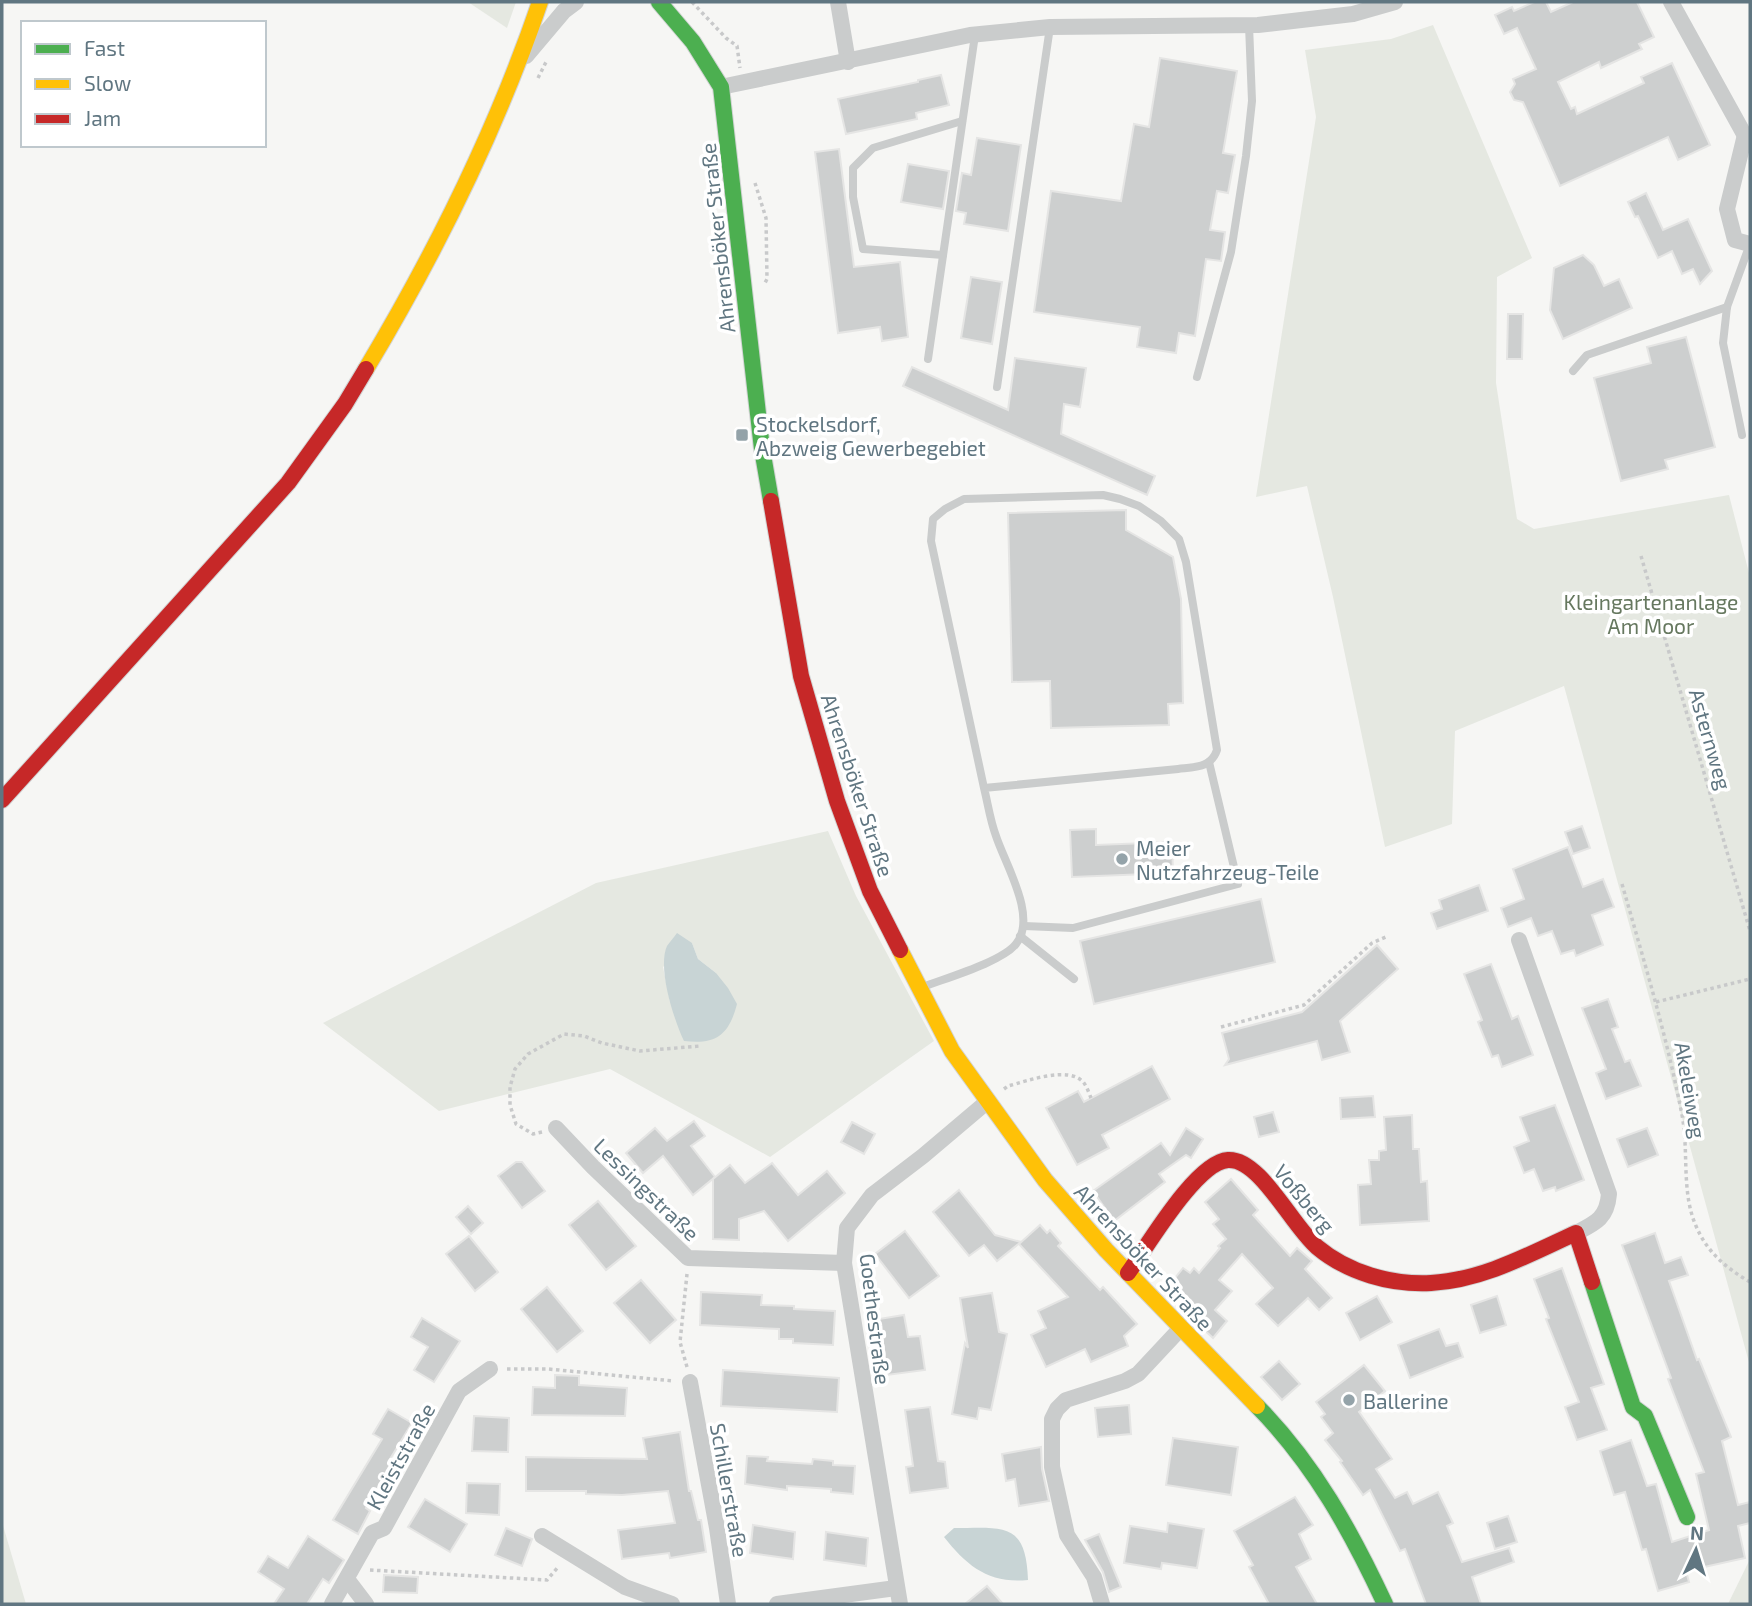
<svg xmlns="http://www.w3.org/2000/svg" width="1752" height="1606" viewBox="0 0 1752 1606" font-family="'Exo 2',sans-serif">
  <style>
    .green { fill: #e5e8e1; fill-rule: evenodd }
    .water { fill: #c8d4d5 }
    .building { fill: #cdcfcf; stroke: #e5e5e4; stroke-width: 2 }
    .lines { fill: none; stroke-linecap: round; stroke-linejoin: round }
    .fast-casing { stroke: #d2d4d4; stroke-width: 18 }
    .slow-casing { stroke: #d2d4d4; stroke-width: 18 }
    .jam-casing { stroke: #d2d4d4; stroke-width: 18 }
    .path { stroke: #c8c9ca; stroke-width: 3.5; stroke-dasharray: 3.5 3.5; stroke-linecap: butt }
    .lane { stroke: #cacccc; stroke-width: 8 }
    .street { stroke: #cacccc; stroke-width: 16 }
    .fast { stroke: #4caf50; stroke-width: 16 }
    .slow { stroke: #ffc107; stroke-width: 16 }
    .jam { stroke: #c62828; stroke-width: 16 }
    .poi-dot { fill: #94a3a9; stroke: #fff; stroke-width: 2.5 }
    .labels { text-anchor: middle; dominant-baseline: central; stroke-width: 7; stroke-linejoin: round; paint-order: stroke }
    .street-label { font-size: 21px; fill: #607681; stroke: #fff }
    .poi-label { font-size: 21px; fill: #607681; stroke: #fff; text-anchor: start }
    .park-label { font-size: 21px; fill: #66785f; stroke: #fff }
  </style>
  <rect width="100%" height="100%" fill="#f6f6f4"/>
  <!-- green -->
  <g class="green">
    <polygon points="468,2 516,2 507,28"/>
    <polygon points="1433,25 1532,258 1497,277 1496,383 1517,519 1534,529 1729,495 1750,577 1750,1366 1564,686 1455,731 1452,824 1385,847 1333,597 1307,486 1256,497 1316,117 1305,50 1391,39"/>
    <path d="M828 831 856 896 934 1041 770 1157 610 1069 439 1111 323 1023 596 883ZM692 943 698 959 716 973 670 1002 663 967Z"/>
    <polygon points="2,1522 26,1604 27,1604 2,1604"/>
    <polygon points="1750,1559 1750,1604 1728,1604"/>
  </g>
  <!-- water -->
  <g class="water">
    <path d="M677 933 692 943 698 959 716 973 728 988 737 1004C729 1035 716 1045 684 1041 674 1020 657 968 667 946 670 942 674 937 677 933Z"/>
    <path d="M954 1528C1003 1528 1026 1521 1028 1580 989 1584 967 1566 944 1537Z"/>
  </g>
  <!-- building -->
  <g class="building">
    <polygon points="1534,2 1546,2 1551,12 1573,2 1637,2 1654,37 1639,44 1642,49 1601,68 1599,62 1558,82 1571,109 1575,107 1577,114 1644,83 1641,77 1672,63 1710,145 1678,160 1668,137 1560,186 1523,102 1514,100 1510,92 1515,84 1513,79 1536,69 1517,28 1504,34 1495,15 1512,7 1514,11"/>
    <polygon points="1160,58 1237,71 1223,153 1235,155 1228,193 1217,191 1210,230 1225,232 1221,261 1206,259 1195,336 1179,333 1176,353 1137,347 1140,327 1034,312 1051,191 1121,201 1134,124 1149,127"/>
    <polygon points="941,75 949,105 916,113 917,119 846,134 838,99 918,82 918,80"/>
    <polygon points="977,138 1021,145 1008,231 964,224 966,213 956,211 962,173 971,175"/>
    <polygon points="839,149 854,267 900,262 908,337 882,341 880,327 838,333 815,152"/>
    <polygon points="908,164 949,171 943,209 901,202"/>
    <polygon points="1646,193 1663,230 1688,219 1712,271 1700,284 1693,269 1682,274 1672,251 1658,258 1638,216 1635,217 1628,202"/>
    <polygon points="1583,255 1594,265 1604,286 1619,279 1632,308 1563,339 1550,310 1554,268"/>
    <polygon points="971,277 1002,282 992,344 961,338"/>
    <polygon points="1508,314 1523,314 1522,359 1507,359"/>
    <polygon points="1686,337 1715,447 1665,460 1668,469 1621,481 1594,378 1651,363 1647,347"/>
    <polygon points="1015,358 1086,368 1080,407 1064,404 1061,434 1155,476 1147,495 903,386 912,367 1008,410"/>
    <polygon points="1126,510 1126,530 1173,557 1181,599 1183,703 1168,704 1169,725 1051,728 1050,681 1012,682 1008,513"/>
    <polygon points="1582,826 1590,848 1573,854 1565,832"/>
    <polygon points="1096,829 1096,845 1172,842 1173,873 1072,877 1070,830"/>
    <polygon points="1568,847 1583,887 1603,879 1614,907 1592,915 1603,945 1576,956 1574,950 1561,954 1552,931 1538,936 1531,918 1508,927 1501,908 1524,899 1513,869"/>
    <polygon points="1479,885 1488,911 1437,929 1431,913 1442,909 1439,900"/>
    <polygon points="1261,899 1275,962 1094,1004 1080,941"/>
    <polygon points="1377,945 1398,969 1340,1021 1350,1052 1322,1060 1317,1041 1225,1065 1229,1059 1222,1033 1302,1012"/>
    <polygon points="1491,964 1512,1019 1518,1016 1533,1055 1502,1067 1498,1055 1492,1057 1478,1022 1482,1020 1464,974"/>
    <polygon points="1608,999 1618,1027 1612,1029 1625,1062 1630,1060 1641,1086 1606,1099 1596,1073 1606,1069 1582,1008"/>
    <polygon points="1152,1066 1170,1099 1102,1135 1109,1148 1077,1165 1046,1108 1078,1091 1084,1102"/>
    <polygon points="1373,1096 1375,1117 1341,1119 1340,1098"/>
    <polygon points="1555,1105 1584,1180 1556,1191 1555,1187 1543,1191 1534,1169 1524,1173 1514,1147 1529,1141 1520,1117"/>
    <polygon points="1273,1112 1279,1132 1259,1137 1254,1117"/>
    <polygon points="1412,1115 1413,1149 1419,1149 1421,1182 1427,1181 1429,1221 1360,1225 1358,1185 1371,1184 1369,1160 1379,1160 1379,1151 1386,1150 1384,1117"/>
    <polygon points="694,1121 705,1136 691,1146 715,1177 693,1195 663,1156 643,1173 626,1153 655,1128 667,1141"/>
    <polygon points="852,1122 875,1134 864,1154 841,1142"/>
    <polygon points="1186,1128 1203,1139 1191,1158 1186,1155 1159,1174 1165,1182 1114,1221 1093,1191 1161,1143 1170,1155"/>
    <polygon points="1647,1128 1658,1155 1628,1167 1617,1139"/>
    <polygon points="516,1162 522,1162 545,1191 522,1208 498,1176"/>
    <polygon points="772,1163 798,1195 827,1171 845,1193 788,1241 764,1211 739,1219 739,1240 713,1239 713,1179 730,1165 745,1183"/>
    <polygon points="1231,1179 1258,1210 1253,1215 1290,1256 1297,1248 1312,1261 1305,1269 1332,1298 1319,1310 1308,1298 1278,1326 1256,1304 1273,1288 1242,1254 1219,1280 1232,1291 1215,1310 1227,1321 1213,1338 1200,1326 1206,1320 1167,1288 1183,1268 1190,1273 1194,1268 1199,1273 1220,1248 1218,1246 1226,1239 1213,1224 1219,1219 1205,1202"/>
    <polygon points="959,1190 995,1235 1021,1242 997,1261 984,1245 969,1256 933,1212"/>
    <polygon points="598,1201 636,1246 606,1270 569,1225"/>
    <polygon points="468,1206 483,1223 471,1234 456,1217"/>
    <polygon points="1040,1225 1047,1233 1050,1230 1061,1243 1058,1246 1100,1290 1103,1287 1137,1324 1124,1336 1128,1346 1091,1362 1085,1349 1046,1367 1031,1335 1046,1328 1038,1311 1068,1297 1019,1244"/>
    <polygon points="905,1231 939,1276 909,1298 875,1254"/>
    <polygon points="1655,1233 1665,1263 1681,1257 1688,1275 1669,1281 1697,1360 1699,1359 1731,1437 1722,1441 1738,1505 1750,1502 1750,1523 1738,1526 1745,1558 1686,1571 1689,1582 1658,1591 1646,1549 1642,1550 1625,1492 1614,1495 1600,1451 1631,1440 1647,1486 1656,1484 1672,1542 1709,1530 1696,1474 1704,1472 1668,1379 1671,1378 1622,1245"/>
    <polygon points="469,1236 498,1272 475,1291 446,1254"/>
    <polygon points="1562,1268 1604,1384 1591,1388 1607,1430 1577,1440 1565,1407 1579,1402 1546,1319 1549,1318 1534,1279"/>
    <polygon points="641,1280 676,1320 650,1343 614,1303"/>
    <polygon points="547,1287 583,1331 557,1352 521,1309"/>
    <polygon points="701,1292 762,1295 761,1305 794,1306 794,1309 835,1311 833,1345 793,1343 793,1339 779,1339 779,1329 700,1325"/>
    <polygon points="992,1293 999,1332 1007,1334 991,1410 979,1408 977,1419 952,1414 965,1343 968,1348 960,1298"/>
    <polygon points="1377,1296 1392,1322 1360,1340 1346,1313"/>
    <polygon points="1497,1296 1506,1325 1480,1333 1471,1305"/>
    <polygon points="904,1315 908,1337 920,1336 925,1370 887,1375 879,1319"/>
    <polygon points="422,1318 460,1341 434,1382 414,1370 428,1347 411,1337"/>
    <polygon points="1439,1329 1446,1346 1458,1343 1463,1357 1410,1378 1398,1345"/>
    <polygon points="1279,1361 1300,1384 1282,1400 1261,1377"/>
    <polygon points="1364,1365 1385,1391 1359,1412 1392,1459 1376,1469 1395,1498 1407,1492 1413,1504 1438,1492 1453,1523 1447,1526 1462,1562 1509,1548 1514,1562 1472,1577 1481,1604 1426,1604 1405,1549 1400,1551 1370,1490 1363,1495 1340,1462 1342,1461 1325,1440 1333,1433 1321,1417 1325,1414 1316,1402"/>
    <polygon points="723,1370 839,1378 837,1412 721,1406"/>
    <polygon points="555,1375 579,1376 579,1385 627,1388 625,1416 532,1415 533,1387 555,1388"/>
    <polygon points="1129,1405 1131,1434 1098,1437 1095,1408"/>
    <polygon points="930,1407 938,1461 945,1462 948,1488 910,1493 906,1467 913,1466 905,1410"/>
    <polygon points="388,1409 412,1423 390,1459 394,1461 366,1508 370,1511 358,1534 333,1520 382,1439 373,1434"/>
    <polygon points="474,1416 509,1418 508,1452 472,1451"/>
    <polygon points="680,1432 689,1491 691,1491 698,1520 701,1520 706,1552 670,1558 669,1553 622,1559 618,1530 675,1523 668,1491 622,1495 586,1494 586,1491 526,1491 526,1457 647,1459 643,1438"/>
    <polygon points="1173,1438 1238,1447 1231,1495 1166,1485"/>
    <polygon points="1041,1447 1042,1469 1049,1501 1019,1506 1015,1479 1006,1481 1002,1454"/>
    <polygon points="747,1456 768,1457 767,1461 812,1464 813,1459 833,1461 833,1465 855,1466 853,1494 831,1492 831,1489 787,1486 787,1490 745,1484"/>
    <polygon points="467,1483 500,1484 499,1515 466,1513"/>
    <polygon points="1295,1497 1313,1525 1299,1534 1311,1559 1296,1567 1317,1604 1269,1604 1249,1567 1253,1565 1234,1531"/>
    <polygon points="425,1499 467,1524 450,1552 408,1527"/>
    <polygon points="1508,1516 1517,1542 1495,1549 1487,1523"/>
    <polygon points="1168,1523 1204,1529 1197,1568 1162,1563 1161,1569 1124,1563 1130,1526 1167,1532"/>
    <polygon points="753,1525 795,1532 793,1559 750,1553"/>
    <polygon points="506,1528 532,1539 522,1566 495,1555"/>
    <polygon points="826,1532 868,1538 866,1566 824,1560"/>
    <polygon points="1099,1534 1121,1587 1109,1592 1103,1572 1085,1540"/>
    <polygon points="308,1536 344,1560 329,1583 323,1579 307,1604 274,1604 284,1589 258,1572 268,1556 288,1568"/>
    <polygon points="384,1575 418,1577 417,1593 383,1592"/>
    <polygon points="987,1586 1003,1604 965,1604"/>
  </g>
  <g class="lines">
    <defs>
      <g id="fast">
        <polyline points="659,2 693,42 721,87 762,449 771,501"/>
        <polyline points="1592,1282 1633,1407 1645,1416 1687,1517"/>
        <path d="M1257 1406C1314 1464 1351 1531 1385 1604"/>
      </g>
      <g id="slow">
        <path d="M366 369C436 252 496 131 540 2"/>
        <polyline points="900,950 952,1051 1045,1180 1106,1250 1257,1406"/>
      </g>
      <g id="jam">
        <polyline points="771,501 801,676 837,801 870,891 900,950"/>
        <polyline points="2,800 288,483 345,404 366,369"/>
        <path d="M1128 1273C1147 1247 1196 1162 1228 1160 1260 1158 1292 1226 1317 1247 1348 1273 1391 1285 1431 1283 1483 1280 1530 1254 1576 1233L1592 1282"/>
      </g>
    </defs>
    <!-- fast casing -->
    <use href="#fast" class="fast-casing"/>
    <!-- slow casing -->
    <use href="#slow" class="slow-casing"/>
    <!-- jam casing -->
    <use href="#jam" class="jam-casing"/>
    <!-- path -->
    <g class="path">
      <polyline points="692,2 726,38 737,46 740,68"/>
      <polyline points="538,78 547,60"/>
      <polyline points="755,183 766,218 767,279 764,285"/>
      <polyline points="1641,556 1750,931"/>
      <path d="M1622 884C1644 961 1667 1037 1682 1115 1689 1151 1681 1192 1696 1226 1707 1252 1726 1268 1750 1282"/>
      <polyline points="1656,1002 1750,979"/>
      <polyline points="1221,1027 1304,1005 1372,943 1388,936"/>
      <path d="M1004 1089 1008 1086C1027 1081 1070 1065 1084 1083 1087 1087 1089 1093 1091 1098"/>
      <polyline points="542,1132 533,1134 516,1124 510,1105 510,1087 515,1069 528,1054 564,1034 584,1036 602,1043 640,1051 700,1046"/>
      <polyline points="687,1367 680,1342 687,1274"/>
      <polyline points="507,1369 548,1369 674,1381"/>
      <polyline points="370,1570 547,1580 559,1566"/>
    </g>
    <!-- lane -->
    <g class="lane">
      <polyline points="943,255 863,249 853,197 853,168 873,148 962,121"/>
      <polyline points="928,359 975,35"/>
      <polyline points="1573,371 1587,355 1727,307"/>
      <polyline points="1197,377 1231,252 1246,156 1252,101 1249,25"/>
      <polyline points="997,387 1050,27"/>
      <polyline points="1742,435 1723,343 1727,307 1750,244"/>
      <polyline points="1024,926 1073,928 1238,884 1209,762"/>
      <polyline points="1020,936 1074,979"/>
      <path d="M923 987C946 978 1002 962 1016 944 1038 917 1005 864 996 836 990 820 988 804 984 788L931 541 933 519 945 509 964 499 1103 495 1120 499 1139 506 1161 521 1179 539 1186 562 1217 750C1211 768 1195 767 1178 769L984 788"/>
    </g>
    <!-- street -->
    <g class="street">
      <polyline points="838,2 848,62"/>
      <polyline points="1671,2 1750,145"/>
      <polyline points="526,56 564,11 576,2"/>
      <polyline points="721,87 970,35 1050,27 1258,25 1353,14 1395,2"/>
      <polyline points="1745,135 1727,209 1735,240 1750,244"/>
      <path d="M1519 940 1609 1194C1607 1218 1596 1223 1576 1233"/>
      <polyline points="556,1128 593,1167 688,1258 844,1263"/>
      <polyline points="690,1382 717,1528 728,1604"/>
      <polyline points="542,1536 625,1587 672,1604"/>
      <polyline points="347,1579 366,1604"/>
      <polyline points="332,1604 372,1533 384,1528 459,1391 490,1369"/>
      <polyline points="777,1604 896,1588"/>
      <polyline points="900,1604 844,1263 847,1228 872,1195 923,1156 988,1101"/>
      <polyline points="1102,1604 1094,1577 1067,1535 1052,1467 1052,1419 1057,1409 1066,1400 1125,1381 1138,1374 1181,1328"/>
    </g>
    <!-- fast -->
    <use href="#fast" class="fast"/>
    <!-- slow -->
    <use href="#slow" class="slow"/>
    <!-- jam -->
    <use href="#jam" class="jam"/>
  </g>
  <!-- markers -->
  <g class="poi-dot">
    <rect x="735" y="428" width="14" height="14" rx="3.5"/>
    <circle cx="1122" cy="859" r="7"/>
    <circle cx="1349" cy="1400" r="7"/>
  </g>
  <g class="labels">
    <!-- street labels -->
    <g class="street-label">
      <text transform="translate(717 238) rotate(-96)">Ahrensböker Straße</text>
      <text transform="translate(1711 739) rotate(74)">Asternweg</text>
      <text transform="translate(858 785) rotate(72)">Ahrensböker Straße</text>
      <text transform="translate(1691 1090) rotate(80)">Akeleiweg</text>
      <text transform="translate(647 1189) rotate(44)">Lessingstraße</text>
      <text transform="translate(1305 1198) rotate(50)">Voßberg</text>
      <text transform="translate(1144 1257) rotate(47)">Ahrensböker Straße</text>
      <text transform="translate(876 1319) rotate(83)">Goethestraße</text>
      <text transform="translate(400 1456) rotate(-61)">Kleiststraße</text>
      <text transform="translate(730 1490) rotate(80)">Schillerstraße</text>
    </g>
    <!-- poi labels -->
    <g class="poi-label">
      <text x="756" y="423">Stockelsdorf,<tspan x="756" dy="24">Abzweig Gewerbegebiet</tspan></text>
      <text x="1136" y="847">Meier<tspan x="1136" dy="24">Nutzfahrzeug-Teile</tspan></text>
      <text x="1363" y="1400">Ballerine</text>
    </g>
    <!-- park labels -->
    <g class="park-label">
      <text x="1651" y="601">Kleingartenanlage<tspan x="1651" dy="24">Am Moor</tspan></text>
    </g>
  </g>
  <!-- border -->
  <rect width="1752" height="1606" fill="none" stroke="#607681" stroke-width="7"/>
  <!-- legend -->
  <rect x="21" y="21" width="245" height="126" fill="#ffffff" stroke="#bfc8cd" stroke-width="2"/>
  <rect x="35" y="44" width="35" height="10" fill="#4caf50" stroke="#bfc8cd" stroke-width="2"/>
  <text x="84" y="56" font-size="21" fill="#607681">Fast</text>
  <rect x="35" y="79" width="35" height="10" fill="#ffc107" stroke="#bfc8cd" stroke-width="2"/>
  <text x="84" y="91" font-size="21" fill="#607681">Slow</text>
  <rect x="35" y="114" width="35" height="10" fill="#c62828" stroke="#bfc8cd" stroke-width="2"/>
  <text x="84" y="126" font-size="21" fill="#607681">Jam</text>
  <!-- north arrow -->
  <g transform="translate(1696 1550) rotate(4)" stroke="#ffffff" stroke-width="5" paint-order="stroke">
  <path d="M0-5L12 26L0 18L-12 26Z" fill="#607681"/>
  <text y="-10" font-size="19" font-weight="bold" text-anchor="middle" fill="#607681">N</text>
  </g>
</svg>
